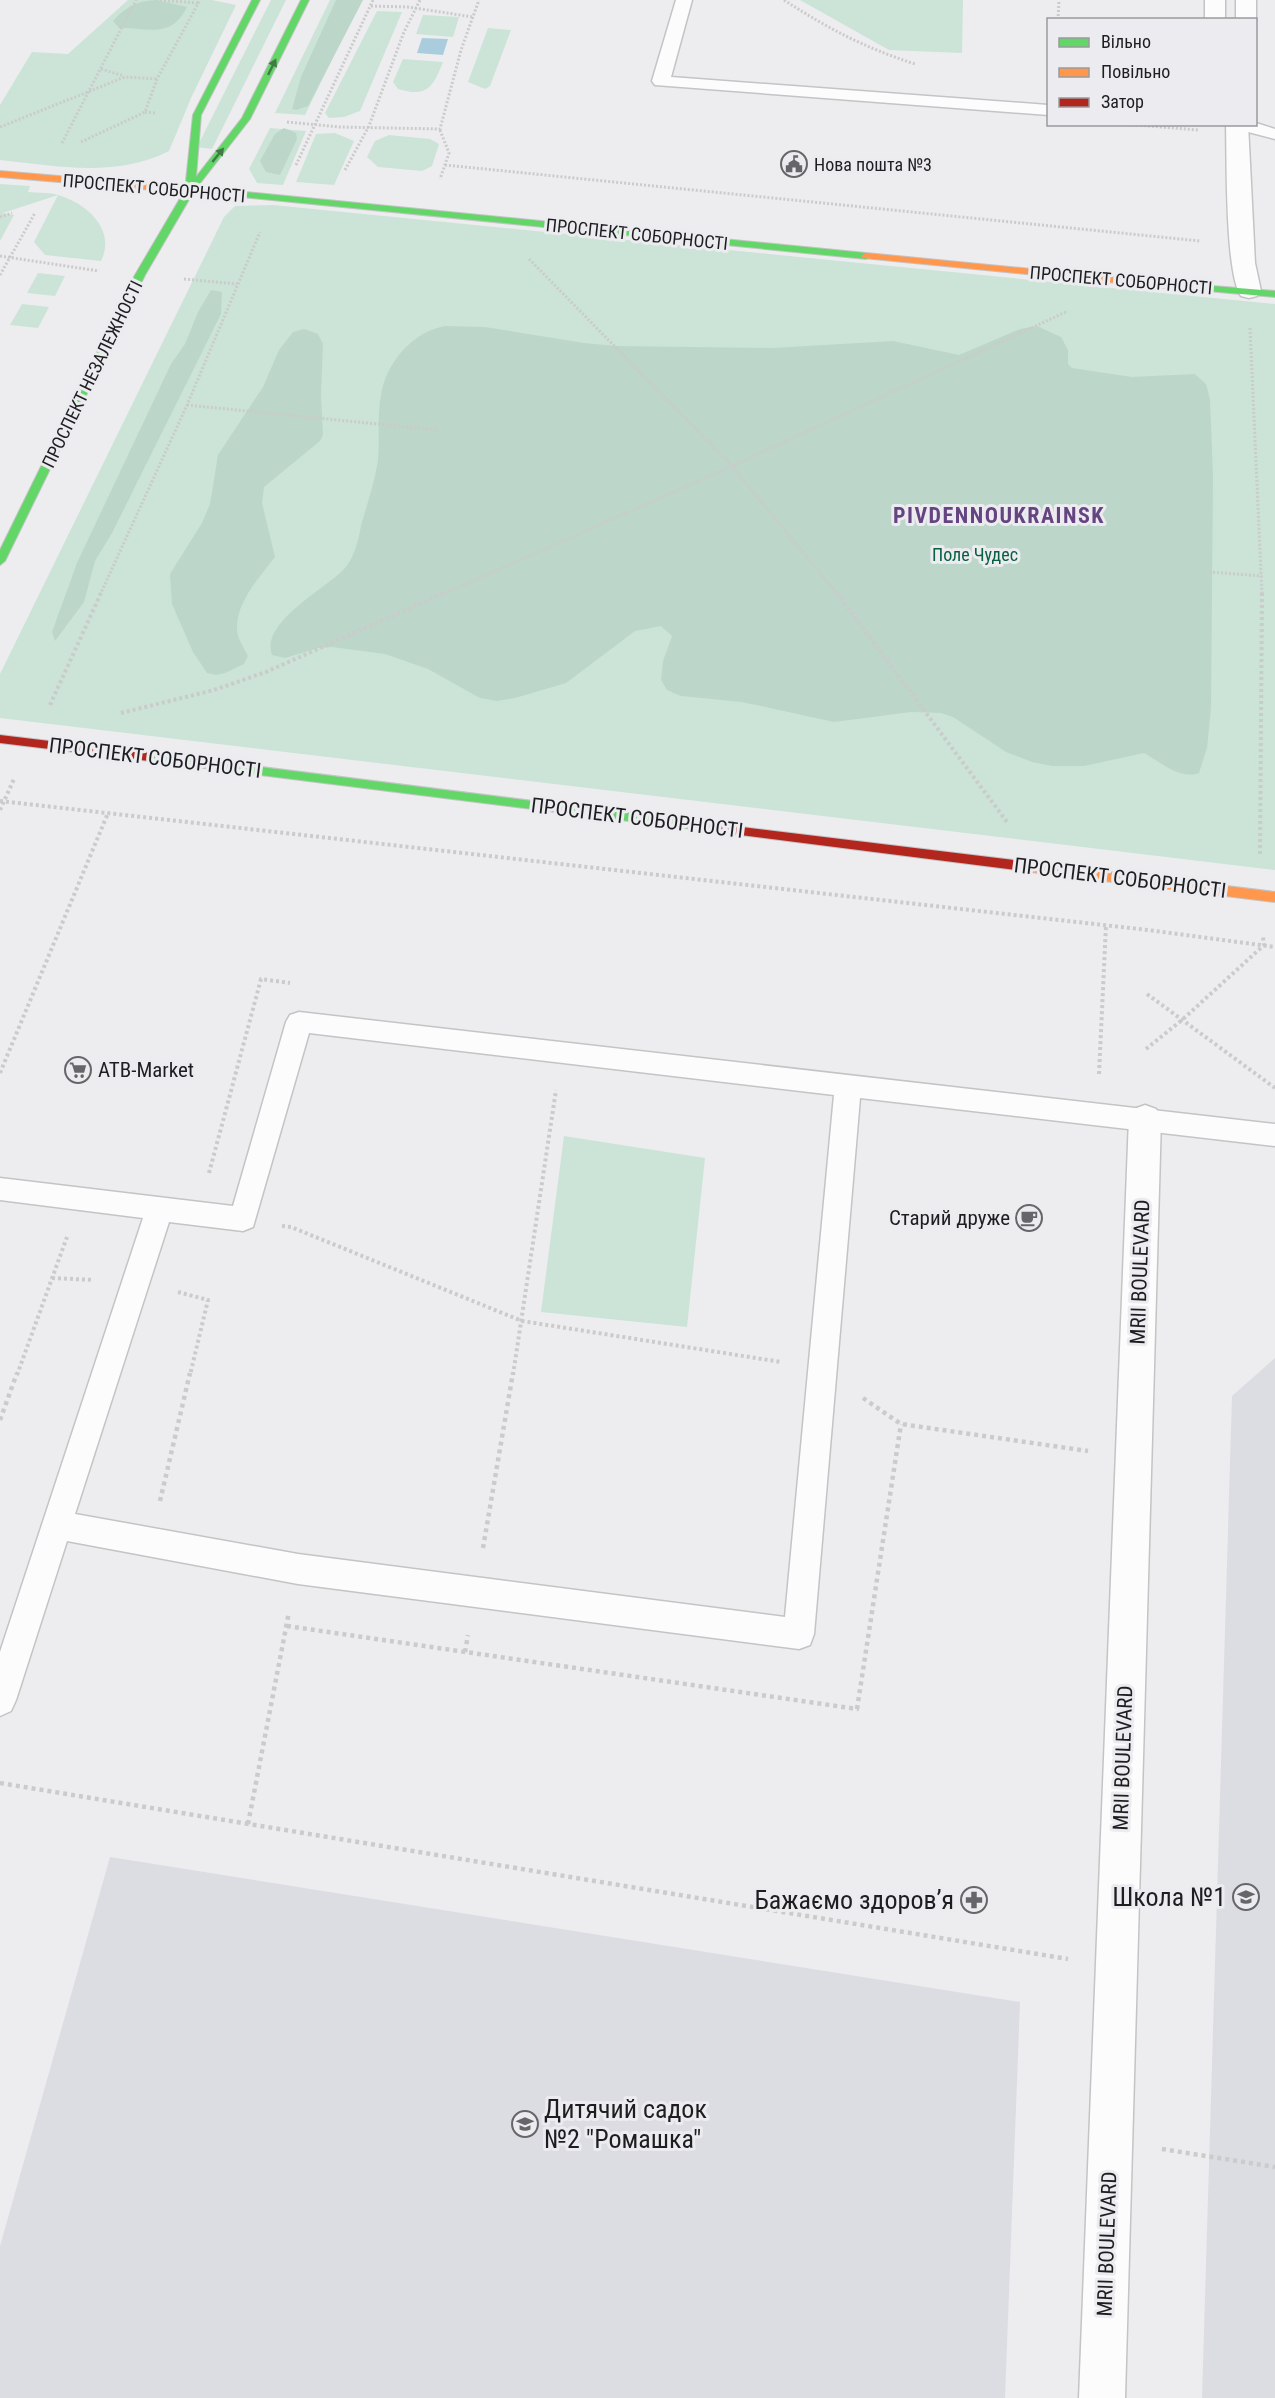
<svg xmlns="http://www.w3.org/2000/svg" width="1275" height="2398" viewBox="0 0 1275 2398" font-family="'Roboto Condensed',sans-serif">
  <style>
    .built { fill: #dcdde3 }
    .green { fill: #cbe4d7 }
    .forest { fill: #bcd6c9 }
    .water { fill: #aacdde }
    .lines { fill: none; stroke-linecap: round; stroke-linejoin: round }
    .lane-casing { stroke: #c4c4c6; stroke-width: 3 }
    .street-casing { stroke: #c4c4c6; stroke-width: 3 }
    .fast-casing { stroke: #c4c4c6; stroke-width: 2 }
    .slow-casing { stroke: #c4c4c6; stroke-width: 2 }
    .jam-casing { stroke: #c4c4c6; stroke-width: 2 }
    .path-far2 { stroke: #cbcbcb; stroke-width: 3; stroke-dasharray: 2 2; stroke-linecap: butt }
    .path-far1 { stroke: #cbcbcb; stroke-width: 4; stroke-dasharray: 3 3; stroke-linecap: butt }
    .path { stroke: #cbcbcb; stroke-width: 4.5; stroke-dasharray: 4 4; stroke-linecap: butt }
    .lane { fill: #fcfcfd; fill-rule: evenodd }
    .street { fill: #fcfcfd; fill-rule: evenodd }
    .fast { fill: #63d668; fill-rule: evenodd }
    .slow { fill: #ff974d; fill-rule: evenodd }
    .jam { fill: #b3261e; fill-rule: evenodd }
    .oneway { fill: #407a44 }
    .labels { text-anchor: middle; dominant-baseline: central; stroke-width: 6; stroke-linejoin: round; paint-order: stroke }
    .far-poi-label { font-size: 18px; fill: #1d1e1f; stroke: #ececf0; text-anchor: start }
    .far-street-label { font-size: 18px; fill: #1d1e1f; stroke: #ececf0 }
    .far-park-label { font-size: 18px; fill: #086040; stroke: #ececf0 }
    .street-label { font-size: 21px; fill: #1d1e1f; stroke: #ececf0 }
    .poi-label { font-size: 21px; fill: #1d1e1f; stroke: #ececf0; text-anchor: start }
    .far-district-label { font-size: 22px; font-weight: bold; letter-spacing: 1.5px; fill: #654581; stroke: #ececf0 }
    .near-poi-label { font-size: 26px; fill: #1d1e1f; stroke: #ececf0; text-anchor: end }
  </style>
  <rect width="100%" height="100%" fill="#ededef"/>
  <!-- built -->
  <g class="built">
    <polygon points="1275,1358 1275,2398 1202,2398 1232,1396"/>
    <polygon points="110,1857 1020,2002 1005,2398 0,2398 0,2246"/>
  </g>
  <!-- green -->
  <g class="green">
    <path d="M128 0H212L236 5 191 98 169 151C117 178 55 166 0 160V105L32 52 68 54Z"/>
    <polygon points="271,0 286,0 212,149 197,147"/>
    <polygon points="330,0 361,0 305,115 275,113"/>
    <polygon points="800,0 963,0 962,53 889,50"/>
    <polygon points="377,11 402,12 360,111 344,117 329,118 325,113"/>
    <polygon points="423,15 459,17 453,37 416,34"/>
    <polygon points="488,28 511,30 490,86 485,89 468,82"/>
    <path d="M403 59 443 62C433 87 427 98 398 89L393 82Z"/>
    <polygon points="270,128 306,131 283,185 257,183 249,169"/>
    <polygon points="335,133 354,141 334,185 296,182 316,134"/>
    <polygon points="389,135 430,139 439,144 432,166 422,171 378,167 367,157 375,141"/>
    <path d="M0 184 30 186 28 192C39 193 51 192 61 196 89 205 116 231 101 261L45 255 34 242 58 195 3 213 14 215 0 241Z"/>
    <polygon points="273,205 1275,304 1275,870 0,718 0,674 224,217 235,206"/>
    <polygon points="38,273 65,276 55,296 27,293"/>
    <polygon points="22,304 49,307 38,328 10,325"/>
    <polygon points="564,1136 705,1158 687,1327 541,1312"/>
  </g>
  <!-- forest -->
  <g class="forest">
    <path d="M157 0 187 7C170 40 149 27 119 28L113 21C127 6 137 1 157 0Z"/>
    <polygon points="336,0 363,0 308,106 296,110 292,109 301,77"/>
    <polygon points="284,128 296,133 297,139 280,175 266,172 260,161 275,134"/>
    <polygon points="211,290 222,292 221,314 216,324 112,533 95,561 84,602 55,641 52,632 77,563 171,364 185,344 198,312"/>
    <path d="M445 326 485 327 584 343 616 346 773 348 893 341 959 355 1020 329 1037 326 1061 337 1068 350V364L1072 368 1132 377 1195 374 1206 384 1210 399 1213 476 1211 708 1207 748 1199 773C1180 780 1160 762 1144 753L1084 766H1052L1032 762 1006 752 953 717 941 713 911 712 834 722 742 702 681 696 667 690 661 680 663 661 672 636 661 626 635 631 566 683 515 698 497 701 480 698 428 669 385 654 332 647 318 648 285 658 272 655C260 622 326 589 345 568 356 555 358 539 362 522 368 502 375 480 378 460 380 438 377 416 381 395 386 363 412 332 445 326Z"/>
    <path d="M304 329 318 334 323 344 321 395 323 435 320 441 264 487 262 503 275 557C259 578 236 602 237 629 237 638 244 648 248 656L244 664 225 673 216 675 207 673 193 652 172 604 170 574 202 523 210 504 218 455 263 387 279 350 293 332Z"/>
  </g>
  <!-- water -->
  <polygon class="water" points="422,38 448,39 443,55 417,53"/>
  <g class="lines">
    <defs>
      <g id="lane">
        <polygon points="676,0 692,0 671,77 1048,105 1048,115 655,85 652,81"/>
        <polygon points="1256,123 1275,129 1275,139 1233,128 1231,124"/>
        <path d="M299 1012 1275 1124V1146L860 1098 814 1634 810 1645 799 1649 298 1584 67 1541 16 1700 11 1711 0 1716V1652L143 1218 0 1200V1178L233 1206 286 1022 290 1015ZM309 1033 834 1095 785 1617 298 1554 75 1514 169 1222 243 1231 253 1227Z"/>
      </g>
      <g id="street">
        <rect x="1205" y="0" width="20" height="20"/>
        <polygon points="1236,0 1256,0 1256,21 1236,20"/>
        <path d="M1226 124H1248L1255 263 1261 291 1257 296 1249 298 1241 296C1225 274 1227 158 1226 124Z"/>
        <polygon points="1145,1105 1156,1109 1161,1118 1125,2398 1079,2398 1129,1118 1134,1109"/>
      </g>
      <g id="fast">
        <polygon points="252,0 260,0 201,115 196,177 242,118 301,0 309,0 250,119 194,191 145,275 5,561 0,565 0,550 135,275 185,190 193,115"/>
        <polygon points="235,191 866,253 871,256 866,259 232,196 230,194"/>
        <polygon points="1188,284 1275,291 1275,297 1185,289 1185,285"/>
        <polygon points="149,753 717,824 723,828 717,832 149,761 143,757"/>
      </g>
      <g id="slow">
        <polygon points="0,171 235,191 240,194 235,197 0,177"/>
        <polygon points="866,253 1188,284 1193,287 1188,290 863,258 861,256"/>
        <polygon points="1023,861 1275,892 1275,902 1023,871 1017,866"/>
      </g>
      <g id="jam">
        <polygon points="0,735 149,753 155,757 149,761 0,743"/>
        <polygon points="717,824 1023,861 1029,866 1023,871 717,832 711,828"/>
      </g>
    </defs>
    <!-- lane casing -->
    <use href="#lane" class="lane-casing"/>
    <!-- street casing -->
    <use href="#street" class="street-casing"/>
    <!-- fast casing -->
    <use href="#fast" class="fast-casing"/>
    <!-- slow casing -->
    <use href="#slow" class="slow-casing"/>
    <!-- jam casing -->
    <use href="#jam" class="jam-casing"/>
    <!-- path-far2 -->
    <g class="path-far2">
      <polyline points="156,0 199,3"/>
      <path d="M784 0C829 29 863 47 915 64"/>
      <polyline points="371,6 408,7 473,17"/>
      <polyline points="1058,20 1059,0"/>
      <polyline points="101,69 124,76"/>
      <polyline points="145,112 156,113"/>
      <polyline points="287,122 340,127 440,129 461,50 479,0"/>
      <polyline points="1124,124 1198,130"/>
      <polyline points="0,127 125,77 157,79"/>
      <polyline points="440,130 449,153 440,179"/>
      <polyline points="81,142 145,112 157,79 200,0"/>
      <polyline points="62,143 136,0"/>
      <polyline points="296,165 373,0"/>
      <polyline points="445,165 1200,241"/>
      <polyline points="345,170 369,126 404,32 420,0"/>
      <polyline points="0,217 12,213"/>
      <polyline points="0,256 99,271"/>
      <polyline points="529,259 732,466 838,595"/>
      <polyline points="0,275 35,213"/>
      <polyline points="184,279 237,284"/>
      <polyline points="1250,328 1262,595"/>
      <polyline points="187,405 438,430"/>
      <polyline points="1209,572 1262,576"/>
      <polyline points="100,595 187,405 260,232"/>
      <polyline points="441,595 732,466 1068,311"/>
    </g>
    <!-- path-far1 -->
    <g class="path-far1">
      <polyline points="837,593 1007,822"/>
      <polyline points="50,705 101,593"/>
      <polyline points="121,713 214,690 266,672 444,593"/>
      <polyline points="0,801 1148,930 1275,947"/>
      <polyline points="0,810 14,779"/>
      <polyline points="1260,854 1262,593"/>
      <polyline points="1147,994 1275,1088"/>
      <polyline points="1146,1049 1182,1020 1264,945 1263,937"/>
      <polyline points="0,1073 108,813"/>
      <polyline points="1099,1074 1106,925"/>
      <polyline points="209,1173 261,979 290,983"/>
      <polyline points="282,1226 291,1227 522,1321 781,1362"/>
      <polyline points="52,1278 94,1280"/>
      <polyline points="178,1292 208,1300 190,1375"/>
      <polyline points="17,1375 67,1237"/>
      <polyline points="513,1375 556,1090"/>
    </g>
    <!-- path -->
    <g class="path">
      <polyline points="863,1398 901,1424 1088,1451"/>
      <polyline points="0,1420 17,1373"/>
      <polyline points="160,1501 190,1373"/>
      <polyline points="483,1548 513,1373"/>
      <polyline points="287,1626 857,1709 901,1424"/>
      <polyline points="465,1652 468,1635"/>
      <polyline points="0,1783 1068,1959"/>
      <polyline points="248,1824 289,1612"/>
      <polyline points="1162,2149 1275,2167"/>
    </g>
    <!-- lane -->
    <use href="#lane" class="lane"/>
    <!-- street -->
    <use href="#street" class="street"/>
    <!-- fast -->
    <use href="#fast" class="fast"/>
    <!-- slow -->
    <use href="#slow" class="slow"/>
    <!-- jam -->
    <use href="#jam" class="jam"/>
  </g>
  <!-- one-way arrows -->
  <defs><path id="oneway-solid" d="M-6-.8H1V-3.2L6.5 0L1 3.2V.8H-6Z" transform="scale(1.5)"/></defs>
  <g class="oneway">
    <use href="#oneway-solid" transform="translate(272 67) rotate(-64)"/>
    <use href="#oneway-solid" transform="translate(218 155) rotate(-51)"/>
  </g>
  <!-- icons -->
  <defs>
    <symbol id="civic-ring" viewBox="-11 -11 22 22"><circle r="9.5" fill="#ececf0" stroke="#666668" stroke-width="1.5"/><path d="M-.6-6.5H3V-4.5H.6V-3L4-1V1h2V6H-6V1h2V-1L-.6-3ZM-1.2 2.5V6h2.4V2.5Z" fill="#666668"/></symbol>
    <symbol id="supermarket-ring" viewBox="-11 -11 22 22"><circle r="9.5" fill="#ececf0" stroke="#666668" stroke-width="1.5"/><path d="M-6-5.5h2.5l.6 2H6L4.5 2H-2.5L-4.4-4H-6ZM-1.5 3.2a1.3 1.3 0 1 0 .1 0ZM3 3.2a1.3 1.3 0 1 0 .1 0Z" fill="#666668"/></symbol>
    <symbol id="cafe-ring" viewBox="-11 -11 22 22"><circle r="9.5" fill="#ececf0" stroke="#666668" stroke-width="1.5"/><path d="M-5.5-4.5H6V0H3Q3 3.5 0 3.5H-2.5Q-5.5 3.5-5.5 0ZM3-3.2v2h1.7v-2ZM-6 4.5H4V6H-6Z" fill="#666668"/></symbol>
    <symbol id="school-ring" viewBox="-11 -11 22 22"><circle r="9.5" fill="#ececf0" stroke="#666668" stroke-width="1.5"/><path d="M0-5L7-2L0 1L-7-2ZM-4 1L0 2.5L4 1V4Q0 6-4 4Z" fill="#666668"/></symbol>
    <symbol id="pharmacy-ring" viewBox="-11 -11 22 22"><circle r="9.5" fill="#ececf0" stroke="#666668" stroke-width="1.5"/><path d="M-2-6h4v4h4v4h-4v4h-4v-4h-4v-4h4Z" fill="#666668"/></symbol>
  </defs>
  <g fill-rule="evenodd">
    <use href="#civic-ring" x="779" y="149" width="30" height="30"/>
    <use href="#supermarket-ring" x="63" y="1055" width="30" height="30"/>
    <use href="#cafe-ring" x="1014" y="1203" width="30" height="30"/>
    <use href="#school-ring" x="1231" y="1882" width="30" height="30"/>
    <use href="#pharmacy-ring" x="959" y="1885" width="30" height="30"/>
    <use href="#school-ring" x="510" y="2109" width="30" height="30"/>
  </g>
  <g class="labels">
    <!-- far-poi labels -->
    <g class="far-poi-label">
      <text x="814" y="164">Нова пошта №3</text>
    </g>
    <!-- far-street labels -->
    <g class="far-street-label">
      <text transform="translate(154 188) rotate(5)">ПРОСПЕКТ СОБОРНОСТІ</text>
      <text transform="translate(637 234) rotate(6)">ПРОСПЕКТ СОБОРНОСТІ</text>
      <text transform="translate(1121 280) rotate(5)">ПРОСПЕКТ СОБОРНОСТІ</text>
      <text transform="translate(92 374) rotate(-64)">ПРОСПЕКТ НЕЗАЛЕЖНОСТІ</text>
    </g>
    <!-- far-park labels -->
    <g class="far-park-label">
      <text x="975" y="554">Поле Чудес</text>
    </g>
    <!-- street labels -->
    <g class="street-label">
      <text transform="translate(155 758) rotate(7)">ПРОСПЕКТ СОБОРНОСТІ</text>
      <text transform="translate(637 818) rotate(7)">ПРОСПЕКТ СОБОРНОСТІ</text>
      <text transform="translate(1120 878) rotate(7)">ПРОСПЕКТ СОБОРНОСТІ</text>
      <text transform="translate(1140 1272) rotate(-88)">MRII BOULEVARD</text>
      <text transform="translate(1123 1758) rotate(-88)">MRII BOULEVARD</text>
      <text transform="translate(1107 2244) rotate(-88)">MRII BOULEVARD</text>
    </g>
    <!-- poi labels -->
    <g class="poi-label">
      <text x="98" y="1070">ATB-Market</text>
      <text x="1010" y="1218" text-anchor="end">Старий друже</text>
    </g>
    <!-- far-district labels -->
    <g class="far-district-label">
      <text x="999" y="515">PIVDENNOUKRAINSK</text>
    </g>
    <!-- near-poi labels -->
    <g class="near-poi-label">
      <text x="1226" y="1897">Школа №1</text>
      <text x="954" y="1900">Бажаємо здоровʼя</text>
      <text x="544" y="2109" text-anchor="start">Дитячий садок<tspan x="544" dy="30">№2 "Ромашка"</tspan></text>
    </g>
  </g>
  <!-- legend -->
  <rect x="1047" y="18" width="210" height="108" fill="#ececf0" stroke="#999a9c" stroke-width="1.5"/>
  <rect x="1059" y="38" width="30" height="9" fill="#63d668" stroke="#999a9c" stroke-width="1.5"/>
  <text x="1101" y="48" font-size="18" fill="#1d1e1f">Вільно</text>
  <rect x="1059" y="68" width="30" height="9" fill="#ff974d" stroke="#999a9c" stroke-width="1.5"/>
  <text x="1101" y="78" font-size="18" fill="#1d1e1f">Повільно</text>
  <rect x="1059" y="98" width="30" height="9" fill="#b3261e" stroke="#999a9c" stroke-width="1.5"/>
  <text x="1101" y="108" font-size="18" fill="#1d1e1f">Затор</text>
</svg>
